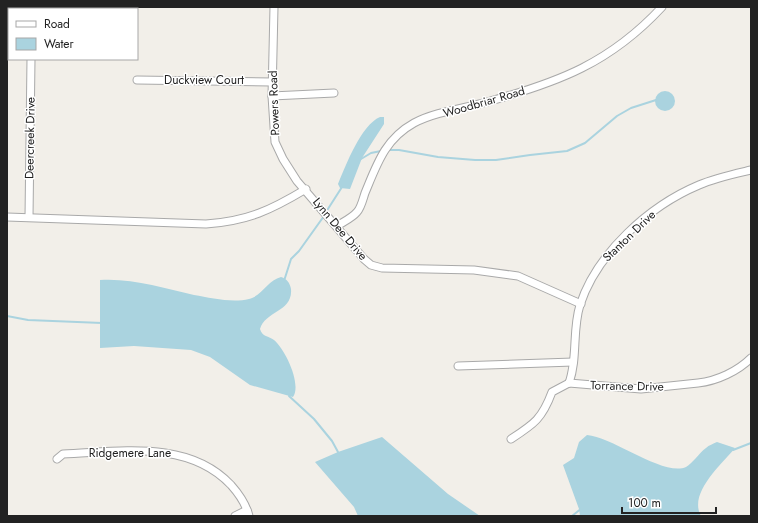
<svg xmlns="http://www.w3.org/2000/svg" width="758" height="523" viewBox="0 0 758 523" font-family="Jost,sans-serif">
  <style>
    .water { fill: #aad3df }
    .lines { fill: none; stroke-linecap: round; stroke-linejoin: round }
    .stream { stroke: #aad3df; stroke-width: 2 }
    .minor-casing { stroke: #a9a9a9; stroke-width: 9 }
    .minor { stroke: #fff; stroke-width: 7 }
    .labels { text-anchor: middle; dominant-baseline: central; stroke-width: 3; stroke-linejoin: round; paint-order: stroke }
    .street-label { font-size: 12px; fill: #222; stroke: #fff }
  </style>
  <rect width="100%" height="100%" fill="#f2efe9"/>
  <!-- water -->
  <g class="water">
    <circle cx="665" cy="101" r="10"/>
    <path d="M380 117H384V124L362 158 350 189 340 188 338 184C346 165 361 125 380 117Z"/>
    <path d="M281 277C287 279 290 283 291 289 293 312 265 311 260 329 262 337 269 336 274 340 285 349 302 384 293 397L250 385 210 357 191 350 134 346 100 348V280C132 278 164 288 194 295 211 298 232 303 249 299 262 296 268 280 281 277Z"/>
    <path d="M587 435C613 437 664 477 686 467 693 463 699 453 706 448 709 445 713 444 717 442L735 448C722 464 688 493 701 516H580L579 509 563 465 574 458 579 442Z"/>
    <polygon points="382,437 448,494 480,516 358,516 354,507 315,462 338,452"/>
  </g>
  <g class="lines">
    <!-- stream -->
    <g class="stream">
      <polyline points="387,150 399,150 438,157 475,160 496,160 530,155 567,151 585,143 617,116 631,108 656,100"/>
      <polyline points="361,159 371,153 381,151"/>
      <polyline points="326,212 342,187"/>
      <polyline points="284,281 291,259 299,251 324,216"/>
      <polyline points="7,316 28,320 102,323"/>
      <polyline points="289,396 314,419 332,441 338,452"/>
      <polyline points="733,450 751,443"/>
      <polyline points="572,516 582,508"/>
    </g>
    <defs>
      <g id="minor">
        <polyline points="31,7 31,9"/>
        <polyline points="274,7 272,96 275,142 283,159 297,181 364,259 371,265 382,268 474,270 518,276 581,304"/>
        <polyline points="137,80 272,82"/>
        <polyline points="272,96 334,93"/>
        <path d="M7 217 206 224C248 221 271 210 306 189"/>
        <polyline points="29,217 31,59"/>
        <path d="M337 226C343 222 352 218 357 212 361 208 363 199 365 193 377 164 385 139 414 123 434 112 465 108 487 102 559 82 610 63 662 7"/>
        <polyline points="458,366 573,362"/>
        <path d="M569 383C578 358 572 330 580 305 597 253 649 206 699 185 715 178 734 174 751 170"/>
        <path d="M569 383 641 389 698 383C717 381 738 371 751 358"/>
        <path d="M511 439C534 424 542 419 552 392L569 383"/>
        <path d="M57 459 63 454C119 452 188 439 231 485 239 494 246 504 249 516"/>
        <polyline points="235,516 247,510"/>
      </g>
    </defs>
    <!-- minor casing -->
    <use href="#minor" class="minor-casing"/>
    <!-- minor -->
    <use href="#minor" class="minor"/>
  </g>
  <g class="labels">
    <!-- street labels -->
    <g class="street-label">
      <text x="204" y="80">Duckview Court</text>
      <text transform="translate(484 102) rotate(-16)">Woodbriar Road</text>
      <text transform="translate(274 103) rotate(-92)">Powers Road</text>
      <text transform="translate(30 138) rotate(-89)">Deercreek Drive</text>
      <text transform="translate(340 229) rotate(50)">Lynn Dee Drive</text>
      <text transform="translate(629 236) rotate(-44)">Stanton Drive</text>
      <text transform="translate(627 386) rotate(1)">Torrance Drive</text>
      <text x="130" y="453">Ridgemere Lane</text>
    </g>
  </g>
  <!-- border -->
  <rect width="758" height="523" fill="none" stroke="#222222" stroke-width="16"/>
  <!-- legend -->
  <rect x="8" y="8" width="130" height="52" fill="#ffffff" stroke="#a7a7a7"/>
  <rect x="16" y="21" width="20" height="6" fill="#ffffff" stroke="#a7a7a7"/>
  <text x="44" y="28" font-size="12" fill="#222222">Road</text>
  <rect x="16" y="38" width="20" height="12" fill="#aad3df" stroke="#a7a7a7"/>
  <text x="44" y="48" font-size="12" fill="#222222">Water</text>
  <!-- scale -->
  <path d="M622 507v6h94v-6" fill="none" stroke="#222222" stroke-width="2"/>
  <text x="628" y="507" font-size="12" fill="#222222" stroke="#ffffff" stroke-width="3" paint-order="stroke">100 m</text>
</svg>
